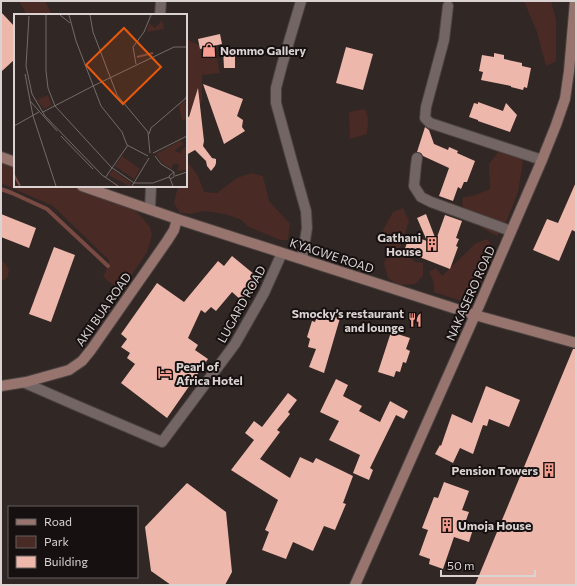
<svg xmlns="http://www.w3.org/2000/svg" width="577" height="586" viewBox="0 0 577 586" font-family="Commissioner,sans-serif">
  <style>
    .green { fill: #4a2a25 }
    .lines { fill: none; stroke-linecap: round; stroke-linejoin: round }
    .stream { stroke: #794a42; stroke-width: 4 }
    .building { fill: #eeb7ac }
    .street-casing { stroke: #4b4341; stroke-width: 12 }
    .secondary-casing { stroke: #4b4341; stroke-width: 12 }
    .street { stroke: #726563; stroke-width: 10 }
    .secondary { stroke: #97746e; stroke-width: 10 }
    .labels { text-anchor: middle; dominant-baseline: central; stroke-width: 4; stroke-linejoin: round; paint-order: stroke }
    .poi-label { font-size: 12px; font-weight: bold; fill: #dad3d2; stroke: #161110; text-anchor: start }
    .street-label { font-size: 12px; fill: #dad3d2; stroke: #161110 }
    .inset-river { fill: none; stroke: #794a42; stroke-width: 2 }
    .inset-road { fill: none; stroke: #756c6a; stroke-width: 1 }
    .view { fill: #e8590c; fill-opacity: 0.15; stroke: #e8590c; stroke-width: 2 }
    .inset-edge { fill: none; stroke: #dad3d2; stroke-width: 2 }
  </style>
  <rect width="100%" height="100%" fill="#312725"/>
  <!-- green -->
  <g class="green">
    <polygon points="19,1 45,1 52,15 27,15"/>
    <polygon points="524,1 551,1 556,19 556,61 546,66 537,32"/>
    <polygon points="186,39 216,53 220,73 202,75 202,101 195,115 186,113"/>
    <polygon points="365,109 368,118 367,134 350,139 349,112"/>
    <polygon points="511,143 523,162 518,192 507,220 497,236 482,228 462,205 463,197 473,196 490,189 489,164 499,151"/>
    <polygon points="186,160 198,176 204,192 217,193 237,178 251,173 263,176 269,201 280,213 290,224 288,240 280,240 249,227 240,219 225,214 203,211 191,214 180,213 174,203 178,186 186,186"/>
    <polygon points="1,161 15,166 15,186 79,186 109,195 138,213 150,227 152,235 147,252 121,291 103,277 108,266 109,260 53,206 1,183"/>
    <polygon points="403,208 409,221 400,248 415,262 423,263 423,276 415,284 398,285 388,278 384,263 387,256 383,230 393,212"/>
    <polygon points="487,239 495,249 474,298 465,302 434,292 434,283 429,272 436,268 442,276 466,253 474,244"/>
    <polygon points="1,261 5,263 9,270 7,278 1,281"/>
  </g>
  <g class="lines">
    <!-- stream -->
    <polyline class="stream" points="1,189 12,193 47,209 108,266"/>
  </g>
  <!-- building -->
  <g class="building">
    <polygon points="1,12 15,27 15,59 1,72"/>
    <polygon points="220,34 222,44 200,49 198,39"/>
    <polygon points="346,47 373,54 363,90 336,83"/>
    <polygon points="235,48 235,68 224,68 223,49"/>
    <polygon points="494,53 504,55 504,59 522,63 522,66 531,68 527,88 524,87 523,90 511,87 511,86 481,80 483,72 479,71 482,55 494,57"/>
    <polygon points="203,84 243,99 237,116 243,120 242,127 245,131 224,144"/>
    <polygon points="198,88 204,141 203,146 212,158 216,159 216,163 215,166 211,171 207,166 206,161 195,150 186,155 186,116 189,117"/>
    <polygon points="478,102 503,111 506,103 517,115 510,132 478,121 478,120 469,117 474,103 478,104"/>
    <polygon points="425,127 429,130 434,144 448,150 449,147 458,151 457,153 475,161 467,182 464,182 461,189 458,187 453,201 439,196 449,168 423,156 421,153 417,152"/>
    <polygon points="576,182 576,232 572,230 559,261 533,250 547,219 558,223"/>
    <polygon points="1,214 36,228 29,248 1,237"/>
    <polygon points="426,214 436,240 445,215 462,221 456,238 459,239 456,246 458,247 450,269 404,251 410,235 427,241 417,218"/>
    <polygon points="54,247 75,255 51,322 29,314"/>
    <polygon points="232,256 260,279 242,301 232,292 216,311 211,307 205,313 201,310 188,338 198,345 195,350 208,359 167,418 121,383 135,364 127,358 130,353 121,347 127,339 121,334 157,283 184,302 218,261 224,266"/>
    <polygon points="319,311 340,318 324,373 309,367 316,349 308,347 310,339 307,337 312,321 315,322"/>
    <polygon points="391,332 410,338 406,349 410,351 406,363 403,362 400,372 396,371 394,377 378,372"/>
    <polygon points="573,349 576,349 576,585 475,585"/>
    <polygon points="336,379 348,385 343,396 362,406 359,411 380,422 390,401 408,411 404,419 396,415 370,468 373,470 369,480 353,473 360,455 329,440 339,421 320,412"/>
    <polygon points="486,386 520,400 509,427 489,419 487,426 483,425 473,454 460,448 453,463 435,454 440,445 441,446 452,414 472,423"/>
    <polygon points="288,393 297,400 288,412 290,414 277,430 280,432 260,459 290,478 300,457 313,463 316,458 353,476 343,503 346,504 335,530 324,526 313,551 293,542 286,559 262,550 269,532 265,530 278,500 231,470 254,440 245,433 254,421 262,427"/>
    <polygon points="444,482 469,491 462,510 469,512 465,523 474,526 469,542 454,537 443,569 429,564 430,559 419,555 428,530 422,528 434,497 438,498"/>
    <polygon points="187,483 226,512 232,572 225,585 171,585 151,571 145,527"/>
  </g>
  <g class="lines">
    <defs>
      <g id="street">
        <polyline points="301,1 282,65 276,88 276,103 293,165 306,211 307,228 302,259"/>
        <polyline points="448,6 444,40 426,107 425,118 430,123 542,160"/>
        <polyline points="160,15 161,1"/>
        <polyline points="417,158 416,165 414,186 421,197 431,202 511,231"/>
        <polyline points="150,209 151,186"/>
        <polyline points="25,383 73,404 162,442 235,344 264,293 282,253"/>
      </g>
      <g id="secondary">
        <polyline points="1,157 15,162"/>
        <polyline points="82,186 177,219 475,315 576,343"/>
        <polyline points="1,386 26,382 69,370 82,361 91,350 167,241 174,230 177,219"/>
        <polyline points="355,585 475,315 542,160 556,125 565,99 569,71 575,1"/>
      </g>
    </defs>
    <!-- street casing -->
    <use href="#street" class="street-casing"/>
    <!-- secondary casing -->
    <use href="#secondary" class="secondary-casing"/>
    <!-- street -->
    <use href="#street" class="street"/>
    <!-- secondary -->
    <use href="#secondary" class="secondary"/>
  </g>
  <!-- icons -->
  <defs>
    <symbol id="shop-bare" viewBox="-9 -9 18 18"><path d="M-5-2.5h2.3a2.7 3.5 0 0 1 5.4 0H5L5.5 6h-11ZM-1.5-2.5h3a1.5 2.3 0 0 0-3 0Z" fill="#f59d8e" stroke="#161110" stroke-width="2.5" paint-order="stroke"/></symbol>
    <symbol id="building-bare" viewBox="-9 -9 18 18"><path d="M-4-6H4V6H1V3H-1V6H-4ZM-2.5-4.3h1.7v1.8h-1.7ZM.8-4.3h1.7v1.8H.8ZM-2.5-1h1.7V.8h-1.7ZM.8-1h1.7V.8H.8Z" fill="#f59d8e" stroke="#161110" stroke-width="2.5" paint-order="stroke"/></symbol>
    <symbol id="restaurant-bare" viewBox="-9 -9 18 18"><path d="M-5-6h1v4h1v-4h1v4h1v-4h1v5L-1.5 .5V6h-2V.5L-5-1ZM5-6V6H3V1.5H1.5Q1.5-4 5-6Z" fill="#f59d8e" stroke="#161110" stroke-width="2.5" paint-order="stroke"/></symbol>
    <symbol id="hotel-bare" viewBox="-9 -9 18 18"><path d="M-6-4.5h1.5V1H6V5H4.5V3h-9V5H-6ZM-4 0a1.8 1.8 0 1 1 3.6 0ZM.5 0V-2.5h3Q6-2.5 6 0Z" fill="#f59d8e" stroke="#161110" stroke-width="2.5" paint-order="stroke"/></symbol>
  </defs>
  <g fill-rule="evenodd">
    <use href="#shop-bare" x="199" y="40" width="20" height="20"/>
    <use href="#building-bare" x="422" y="234" width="20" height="20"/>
    <use href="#restaurant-bare" x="405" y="310" width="20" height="20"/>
    <use href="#hotel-bare" x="155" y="363" width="20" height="20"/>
    <use href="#building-bare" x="539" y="460" width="20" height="20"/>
    <use href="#building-bare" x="437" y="515" width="20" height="20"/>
  </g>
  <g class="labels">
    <!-- poi labels -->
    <g class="poi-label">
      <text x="220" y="50">Nommo Gallery</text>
      <text x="421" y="237" text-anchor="end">Gathani<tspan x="421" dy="14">House</tspan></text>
      <text x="404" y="313" text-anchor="end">Smocky’s restaurant<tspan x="404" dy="14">and lounge</tspan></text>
      <text x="176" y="366">Pearl of<tspan x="176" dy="14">Africa Hotel</tspan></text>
      <text x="538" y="470" text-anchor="end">Pension Towers</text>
      <text x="458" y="525">Umoja House</text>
    </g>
    <!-- street labels -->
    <g class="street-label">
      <text transform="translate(332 255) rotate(18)">KYAGWE ROAD</text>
      <text transform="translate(470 293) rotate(-66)">NAKASERO ROAD</text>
      <text transform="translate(241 304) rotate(-61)">LUGARD ROAD</text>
      <text transform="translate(103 309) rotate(-55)">AKII BUA ROAD</text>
    </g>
  </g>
  <!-- overview -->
  <g transform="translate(14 14)">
    <rect width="173" height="173" fill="#312725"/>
    <path d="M148 6 150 15 133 18 135 9 141 14ZM34 81 38 91 30 95 23 86ZM171 86 173 105 168 107 165 92ZM166 127 170 130 161 136 163 138 166 139 173 130V155L167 157 163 156 165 152 163 149 158 151V155L148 149 142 140ZM108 142 126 155 120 165 101 152ZM99 156 117 169 115 172 95 161Z" fill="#4a2a25"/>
    <path class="inset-river" d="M123 43 139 39M0 161 6 172"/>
    <path class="inset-road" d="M32 1V57L34 74 41 92 97 153 120 169H139L155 163M46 1 56 9M55 1 62 27 87 92 108 118 113 131 134 142M76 1 79 18 103 81 134 118 136 139M15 2 12 52 18 80 31 102 88 161 104 172M122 50 119 33 130 18 137 1M11 60 19 102 42 172M79 72 160 33H173M16 87 43 117M29 98 79 72M0 112 25 98M135 120 137 114 172 84 173 79M47 122 79 155M139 139 173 122M141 142 147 150 160 158M161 162 173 158M91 164 114 131M156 165 160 163V158L155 162 159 172M118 172 135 144"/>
    <path class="view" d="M110 14 147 53 109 90 72 51Z"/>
    <rect width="173" height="173" class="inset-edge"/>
  </g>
  <!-- border -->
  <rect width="577" height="586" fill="none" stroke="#dad3d2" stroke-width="4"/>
  <!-- legend -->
  <rect x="8" y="506" width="130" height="72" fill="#161110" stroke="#645f5e"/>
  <rect x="16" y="519" width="20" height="6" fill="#97746e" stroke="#645f5e"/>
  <text x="44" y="526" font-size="12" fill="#dad3d2">Road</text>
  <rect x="16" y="536" width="20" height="12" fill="#4a2a25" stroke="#645f5e"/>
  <text x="44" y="546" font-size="12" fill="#dad3d2">Park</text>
  <rect x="16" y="556" width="20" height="12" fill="#eeb7ac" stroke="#645f5e"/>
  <text x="44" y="566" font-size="12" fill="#dad3d2">Building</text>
  <!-- scale -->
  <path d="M441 570v6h94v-6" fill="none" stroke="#dad3d2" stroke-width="2"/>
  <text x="447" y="570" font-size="12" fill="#dad3d2" stroke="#161110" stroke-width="3" paint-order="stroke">50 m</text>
</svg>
